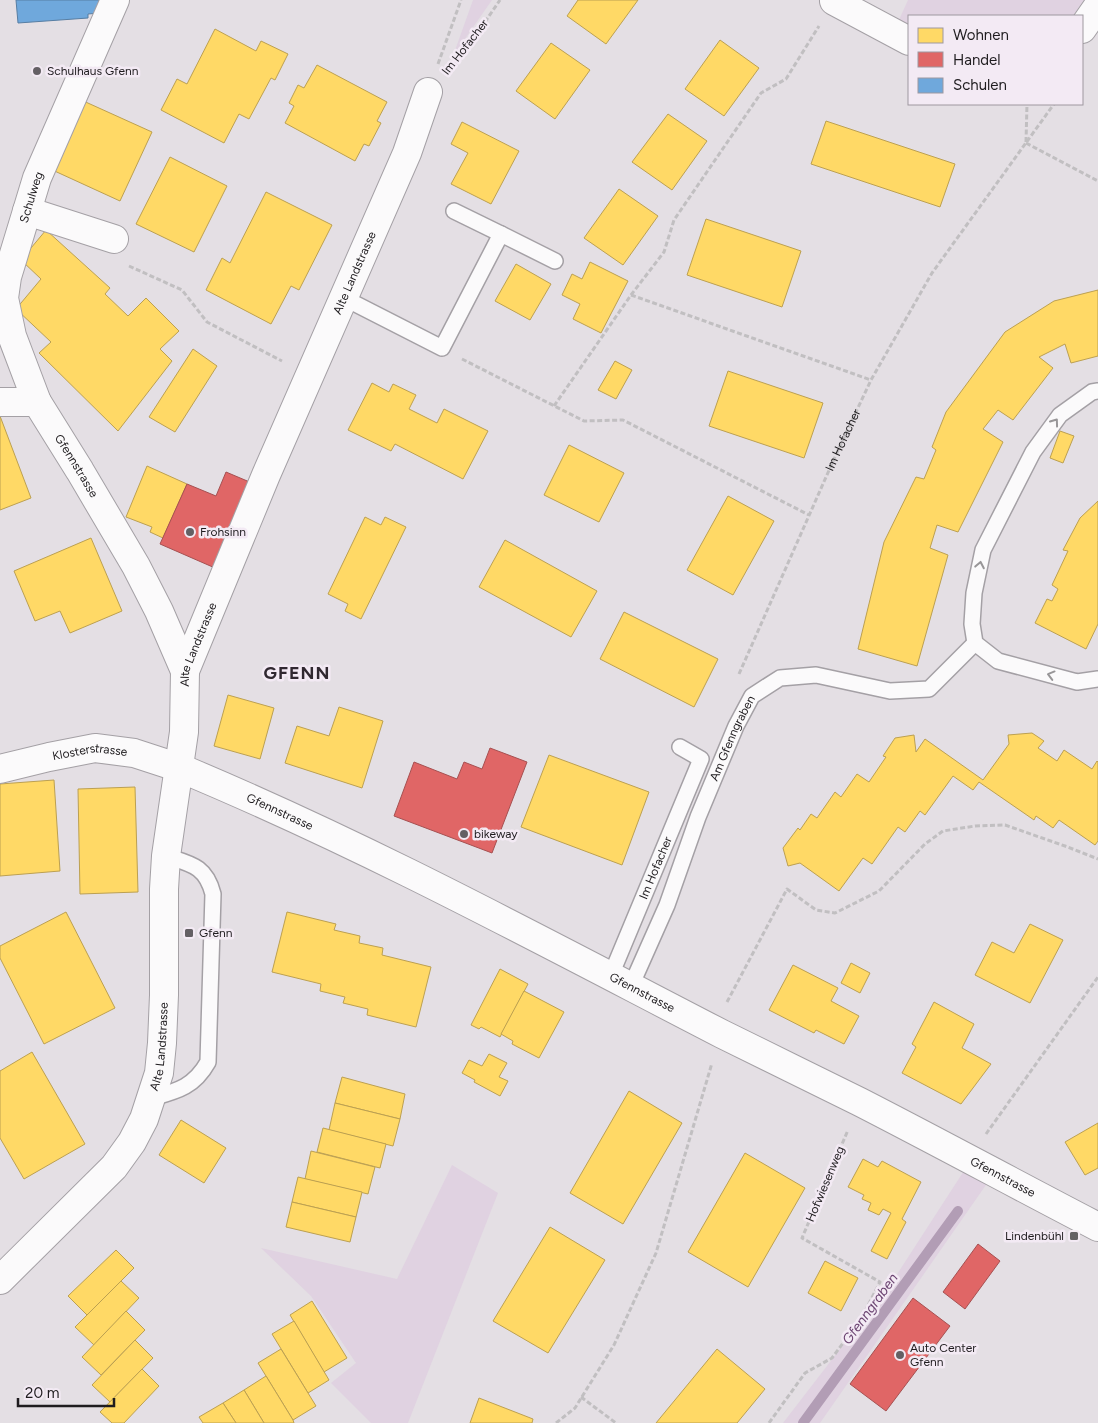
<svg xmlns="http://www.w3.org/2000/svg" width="1098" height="1423" viewBox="0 0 1098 1423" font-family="Figtree,sans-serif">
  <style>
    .green { fill: #e0d2e1 }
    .homes { fill: #ffd966; stroke: #bca051 }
    .shops { fill: #e06666; stroke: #a65051 }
    .schools { fill: #6fa8dc; stroke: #577ea3 }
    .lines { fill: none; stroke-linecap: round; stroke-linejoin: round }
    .stream { stroke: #b29db5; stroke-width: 10 }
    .service-casing { stroke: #a4a0a5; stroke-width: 18 }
    .minor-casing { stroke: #a4a0a5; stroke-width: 30 }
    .tertiary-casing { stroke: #a4a0a5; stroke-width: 30 }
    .path { stroke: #c1bfc1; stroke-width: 3; stroke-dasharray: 5 2.5; stroke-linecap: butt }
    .service { stroke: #fbfafb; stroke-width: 15 }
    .minor { stroke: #fbfafb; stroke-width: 28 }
    .tertiary { stroke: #fbfafb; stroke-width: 28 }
    .oneway { stroke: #989698 }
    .poi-dot { fill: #646064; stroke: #f3eaf4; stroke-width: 2 }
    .labels { text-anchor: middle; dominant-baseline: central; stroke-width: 5; stroke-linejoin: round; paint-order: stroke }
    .street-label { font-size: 12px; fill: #1f1c1f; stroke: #f3eaf4 }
    .poi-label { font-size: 12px; fill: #1f1c1f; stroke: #f3eaf4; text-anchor: start }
    .water-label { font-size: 14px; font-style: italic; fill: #6b4371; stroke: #f3eaf4 }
    .district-label { font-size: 18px; font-weight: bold; letter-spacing: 1px; fill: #302830; stroke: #f3eaf4 }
  </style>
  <rect width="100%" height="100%" fill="#e4dfe4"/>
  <!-- green -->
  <g class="green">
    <polygon points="473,0 492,0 453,56"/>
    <polygon points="908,0 1084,0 1073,16 909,16 909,28 898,22"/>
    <polygon points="971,1160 995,1172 820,1423 783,1423 894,1279"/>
    <polygon points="452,1165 498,1193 408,1423 371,1423 331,1383 356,1363 311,1296 261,1248 397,1279"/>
  </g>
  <!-- homes -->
  <g class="homes">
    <polygon points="578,0 638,0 606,44 567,16"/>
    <polygon points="215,29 256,51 261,41 288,54 275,80 271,78 249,119 239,114 224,143 161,110 177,79 187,84"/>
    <polygon points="720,40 759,68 724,116 685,89"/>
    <polygon points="551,43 590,70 555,119 516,91"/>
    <polygon points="317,65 387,102 377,121 381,123 369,146 364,144 355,161 285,123 294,106 289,103 298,85 304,88"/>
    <polygon points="79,99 152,132 120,201 48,168"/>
    <polygon points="668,114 707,141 672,190 632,162"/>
    <polygon points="826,121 955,164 940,207 811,164"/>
    <polygon points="462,122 519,151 491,204 451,184 468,153 451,144"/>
    <polygon points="170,157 227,186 194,252 136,224"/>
    <polygon points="619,189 658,216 623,265 584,238"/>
    <polygon points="266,192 332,225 299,290 291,286 271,324 206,290 222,258 230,263"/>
    <polygon points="706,219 801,251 782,307 687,275"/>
    <polygon points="46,230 110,288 105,294 128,316 146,298 179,331 160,349 172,361 118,431 39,353 51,342 16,309 41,279 21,260"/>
    <polygon points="590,262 628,281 601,333 573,319 580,304 562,295 572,274 582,279"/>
    <polygon points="516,264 551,284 530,320 495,301"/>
    <polygon points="1098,290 1098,356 1071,363 1065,344 1039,357 1053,368 1013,420 998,410 983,429 1003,442 958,532 937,525 930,548 948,555 917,666 858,649 884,542 916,477 924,479 936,450 932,447 946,412 1005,332 1054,301"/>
    <polygon points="193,349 217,366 175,432 149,417"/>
    <polygon points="615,361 632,370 616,399 598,390"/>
    <polygon points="728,371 823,403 804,458 709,426"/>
    <polygon points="372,383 389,392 393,384 416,395 409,409 437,423 444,409 488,431 463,479 395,444 391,451 348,430"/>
    <polygon points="0,416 31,498 0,510"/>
    <polygon points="1060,431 1074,436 1063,463 1050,458"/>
    <polygon points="569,445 624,473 599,522 544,495"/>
    <polygon points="147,466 187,484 163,538 150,532 152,527 126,517"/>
    <polygon points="728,496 774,521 733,595 687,570"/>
    <polygon points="1098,501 1098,624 1086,649 1035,623 1047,599 1052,601 1058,589 1052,585 1068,551 1063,550 1080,518"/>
    <polygon points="365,517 381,525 385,517 406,527 361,619 345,611 348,604 328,594"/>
    <polygon points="91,538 122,611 70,633 60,611 35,621 14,571"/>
    <polygon points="505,540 597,591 571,637 479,587"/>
    <polygon points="624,612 718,659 694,707 600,659"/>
    <polygon points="228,695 274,708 260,759 214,746"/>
    <polygon points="339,707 383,721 362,788 285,763 297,726 329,736"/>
    <polygon points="1032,733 1044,741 1038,748 1057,761 1064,750 1092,769 1097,761 1098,762 1098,841 1095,845 1059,820 1053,828 1036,816 1034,820 979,782 973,790 953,776 925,815 920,811 905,832 898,827 872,864 863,858 839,891 800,863 788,866 783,848 798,828 800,830 811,814 817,818 835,792 841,797 857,774 869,782 886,757 883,756 895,738 914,735 916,752 925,739 983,780 1009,744 1008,735"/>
    <polygon points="549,755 649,792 622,865 521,827"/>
    <polygon points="54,780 60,871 0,876 0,784"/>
    <polygon points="135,787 138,892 80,894 78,789"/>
    <polygon points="66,912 115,1008 44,1044 0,958 0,946"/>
    <polygon points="287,912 336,924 334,930 360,936 359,943 383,948 382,955 431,967 416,1027 367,1015 368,1009 343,1003 345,997 320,991 321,984 272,972"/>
    <polygon points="1030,924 1063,940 1030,1003 975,975 992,942 1014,953"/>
    <polygon points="851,963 870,973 860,993 841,983"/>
    <polygon points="793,965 838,988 831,1001 859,1016 844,1044 816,1030 814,1033 769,1010"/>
    <polygon points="500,969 528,984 500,1037 481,1027 479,1029 471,1025"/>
    <polygon points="524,991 564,1012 539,1058 512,1044 513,1041 501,1034"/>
    <polygon points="934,1002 974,1024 962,1048 991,1064 961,1104 902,1073 916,1047 912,1044"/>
    <polygon points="32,1052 85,1144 24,1179 0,1138 0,1071"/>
    <polygon points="489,1054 507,1063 499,1077 508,1081 500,1096 474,1082 475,1080 462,1073 469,1060 482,1066"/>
    <polygon points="342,1077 405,1094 400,1119 335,1103"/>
    <polygon points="629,1091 682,1123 623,1224 570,1193"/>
    <polygon points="335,1103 400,1119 393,1146 329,1130"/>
    <polygon points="181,1120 226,1148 204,1183 159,1155"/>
    <polygon points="1098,1123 1098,1168 1085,1175 1065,1142"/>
    <polygon points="323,1128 386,1144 380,1168 317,1152"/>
    <polygon points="311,1151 375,1167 368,1194 305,1179"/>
    <polygon points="745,1153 805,1188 748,1287 688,1252"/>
    <polygon points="863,1159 878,1167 882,1161 921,1182 902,1219 906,1222 887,1259 871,1251 891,1213 883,1209 879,1215 868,1210 871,1203 862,1199 864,1195 848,1187"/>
    <polygon points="298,1177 362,1192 356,1217 292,1202"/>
    <polygon points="292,1202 356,1217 350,1242 286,1227"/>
    <polygon points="550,1227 605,1260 548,1353 493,1321"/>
    <polygon points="116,1250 134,1268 87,1315 68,1296"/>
    <polygon points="825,1261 858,1278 841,1311 808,1293"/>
    <polygon points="121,1281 139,1298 94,1345 75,1327"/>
    <polygon points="312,1301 347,1358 324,1372 290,1315"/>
    <polygon points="126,1311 145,1330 101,1375 82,1357"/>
    <polygon points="294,1321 329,1380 308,1393 272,1334"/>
    <polygon points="135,1340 153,1358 110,1402 92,1385"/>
    <polygon points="281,1349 316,1406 293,1420 258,1363"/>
    <polygon points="717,1349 765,1389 737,1423 656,1423"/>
    <polygon points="142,1369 159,1386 124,1423 112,1423 100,1412"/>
    <polygon points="266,1376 293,1420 294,1423 264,1423 244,1390"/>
    <polygon points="244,1390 264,1423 236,1423 223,1403"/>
    <polygon points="479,1398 533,1419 532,1423 470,1423"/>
    <polygon points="223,1403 236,1423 203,1423 199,1417"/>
  </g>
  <!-- shops -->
  <g class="shops">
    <polygon points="226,472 252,483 215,568 160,544 187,484 216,496"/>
    <polygon points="490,748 527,762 492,853 394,816 414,762 457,779 464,762 482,769"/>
    <polygon points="978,1244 1000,1261 965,1309 943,1292"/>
    <polygon points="913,1298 950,1326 886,1411 850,1384"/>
  </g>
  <!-- schools -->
  <polygon class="schools" points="16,0 99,0 100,13 88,14 88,18 18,23"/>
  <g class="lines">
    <!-- stream -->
    <polyline class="stream" points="803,1423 958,1211"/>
    <defs>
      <g id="service">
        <polyline points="454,211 501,234"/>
        <polyline points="344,298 442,348 501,234 555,261"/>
        <polyline points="1098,391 1092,392 1060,415 1033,452 983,550 974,593 972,624 975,643 998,661 1077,682 1098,679"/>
        <path id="s2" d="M611 975 701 759 680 747"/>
        <path id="s3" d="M631 986 667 905 698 817 736 726 752 696 780 678 816 675 890 691 929 689 975 643"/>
        <path d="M152 1098C177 1091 194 1087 208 1062L213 894C206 866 191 864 166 856"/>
      </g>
      <g id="minor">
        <polyline points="834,1 909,41"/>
        <polyline points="1082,29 1098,6"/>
        <polyline points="27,211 114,239"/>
        <path id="s4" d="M0 402H37L80 471 136 566 159 611 185 671"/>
        <path id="s5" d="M37 402 12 336 4 298 7 277 37 178 115 0"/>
        <path id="s6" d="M0 769 49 757 95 748 134 753 180 768"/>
        <path id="s7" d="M0 1280 114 1167 132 1142 144 1119 159 1073 162 1043 164 995V889L166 856 184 732 185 671 266 475 407 153 428 92"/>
      </g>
      <g id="tertiary">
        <path id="s8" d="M180 768C367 846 542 941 722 1034 768 1057 814 1079 860 1102 940 1143 1019 1186 1098 1227"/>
      </g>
    </defs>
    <!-- service casing -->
    <use href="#service" class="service-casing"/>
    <!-- minor casing -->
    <use href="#minor" class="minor-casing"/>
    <!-- tertiary casing -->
    <use href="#tertiary" class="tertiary-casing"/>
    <!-- path -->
    <g class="path">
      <polyline points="438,64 461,0"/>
      <polyline points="449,70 463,54 500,0"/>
      <polyline points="1026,142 1027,104"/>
      <polyline points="1026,143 1098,181"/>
      <polyline points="129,266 182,290 207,322 282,361"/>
      <polyline points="631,295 871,380"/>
      <polyline points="462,359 584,421 623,420 809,515"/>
      <polyline points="554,406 631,295 664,252 674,220 761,93 786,79 819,26"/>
      <path id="s1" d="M739 674 834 459 871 380 932 273 1054 104"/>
      <polyline points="727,1002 787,889 816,910 835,913 879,891 925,844 943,831 975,826 1005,825 1065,846 1098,859"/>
      <polyline points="986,1134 1098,977"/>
      <polyline points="581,1397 616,1423"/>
      <polyline points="556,1423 575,1408 614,1345 656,1253 712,1063"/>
      <polyline points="769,1423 805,1373 832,1358 861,1319 880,1282 802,1238 848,1130"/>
    </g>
    <!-- service -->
    <use href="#service" class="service"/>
    <!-- minor -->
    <use href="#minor" class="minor"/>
    <!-- tertiary -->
    <use href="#tertiary" class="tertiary"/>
  </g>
  <!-- one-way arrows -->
  <defs><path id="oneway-chevron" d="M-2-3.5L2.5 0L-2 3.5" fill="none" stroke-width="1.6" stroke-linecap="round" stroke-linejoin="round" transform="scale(1.25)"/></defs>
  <g class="oneway">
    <use href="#oneway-chevron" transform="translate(1055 422) rotate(-54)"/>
    <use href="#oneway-chevron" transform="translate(980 565) rotate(-79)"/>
    <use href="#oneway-chevron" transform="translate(1051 675) rotate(-165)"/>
  </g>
  <!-- markers -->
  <g class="poi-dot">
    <circle cx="37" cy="71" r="5"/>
    <circle cx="190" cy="532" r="5"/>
    <circle cx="464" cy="834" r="5"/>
    <rect x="184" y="928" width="10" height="10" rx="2.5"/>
    <rect x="1069" y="1231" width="10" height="10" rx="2.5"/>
    <circle cx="900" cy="1355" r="5"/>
  </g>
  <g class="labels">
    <!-- street labels -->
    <g class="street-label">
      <text transform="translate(465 47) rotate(-52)">Im Hofacher</text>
      <text stroke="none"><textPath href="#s5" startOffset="214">Schulweg</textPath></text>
      <text stroke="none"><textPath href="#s7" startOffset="1102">Alte Landstrasse</textPath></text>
      <text stroke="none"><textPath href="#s1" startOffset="256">Im Hofacher</textPath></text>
      <text stroke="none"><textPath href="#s4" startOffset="112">Gfennstrasse</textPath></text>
      <text stroke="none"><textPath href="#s7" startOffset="698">Alte Landstrasse</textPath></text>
      <text stroke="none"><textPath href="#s3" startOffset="268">Am Gfenngraben</textPath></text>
      <text stroke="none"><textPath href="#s6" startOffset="92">Klosterstrasse</textPath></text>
      <text stroke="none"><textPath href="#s8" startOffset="109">Gfennstrasse</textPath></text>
      <text stroke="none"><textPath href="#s2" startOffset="116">Im Hofacher</textPath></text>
      <text stroke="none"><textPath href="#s8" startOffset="514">Gfennstrasse</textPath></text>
      <text stroke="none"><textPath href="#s7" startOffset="292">Alte Landstrasse</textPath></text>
      <text stroke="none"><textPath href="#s8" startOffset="919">Gfennstrasse</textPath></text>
      <text transform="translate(825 1184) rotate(-67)">Hofwiesenweg</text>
    </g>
    <!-- poi labels -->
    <g class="poi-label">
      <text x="47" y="71">Schulhaus Gfenn</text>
      <text x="200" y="532">Frohsinn</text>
      <text x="474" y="834">bikeway</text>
      <text x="199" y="933">Gfenn</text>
      <text x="1064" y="1236" text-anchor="end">Lindenbühl</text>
      <text x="910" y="1348">Auto Center<tspan x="910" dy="14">Gfenn</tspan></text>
    </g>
    <!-- water labels -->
    <g class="water-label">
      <text transform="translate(870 1309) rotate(-54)">Gfenngraben</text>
    </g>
    <!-- district labels -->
    <g class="district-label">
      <text x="297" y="673">GFENN</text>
    </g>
  </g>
  <!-- legend -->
  <rect x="908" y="15" width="175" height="90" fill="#f3eaf4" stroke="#9e989f"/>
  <rect x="918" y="28" width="25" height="15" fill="#ffd966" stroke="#9e989f"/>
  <text x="953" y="40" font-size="15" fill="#1f1c1f">Wohnen</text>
  <rect x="918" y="52" width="25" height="15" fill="#e06666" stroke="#9e989f"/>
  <text x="953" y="65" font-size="15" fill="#1f1c1f">Handel</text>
  <rect x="918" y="78" width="25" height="15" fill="#6fa8dc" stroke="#9e989f"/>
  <text x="953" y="90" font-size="15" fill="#1f1c1f">Schulen</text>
  <!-- scale -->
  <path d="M18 1398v8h96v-8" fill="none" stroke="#1f1c1f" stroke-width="2.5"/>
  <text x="25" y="1398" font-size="15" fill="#1f1c1f" stroke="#f3eaf4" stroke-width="4" paint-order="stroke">20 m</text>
</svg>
